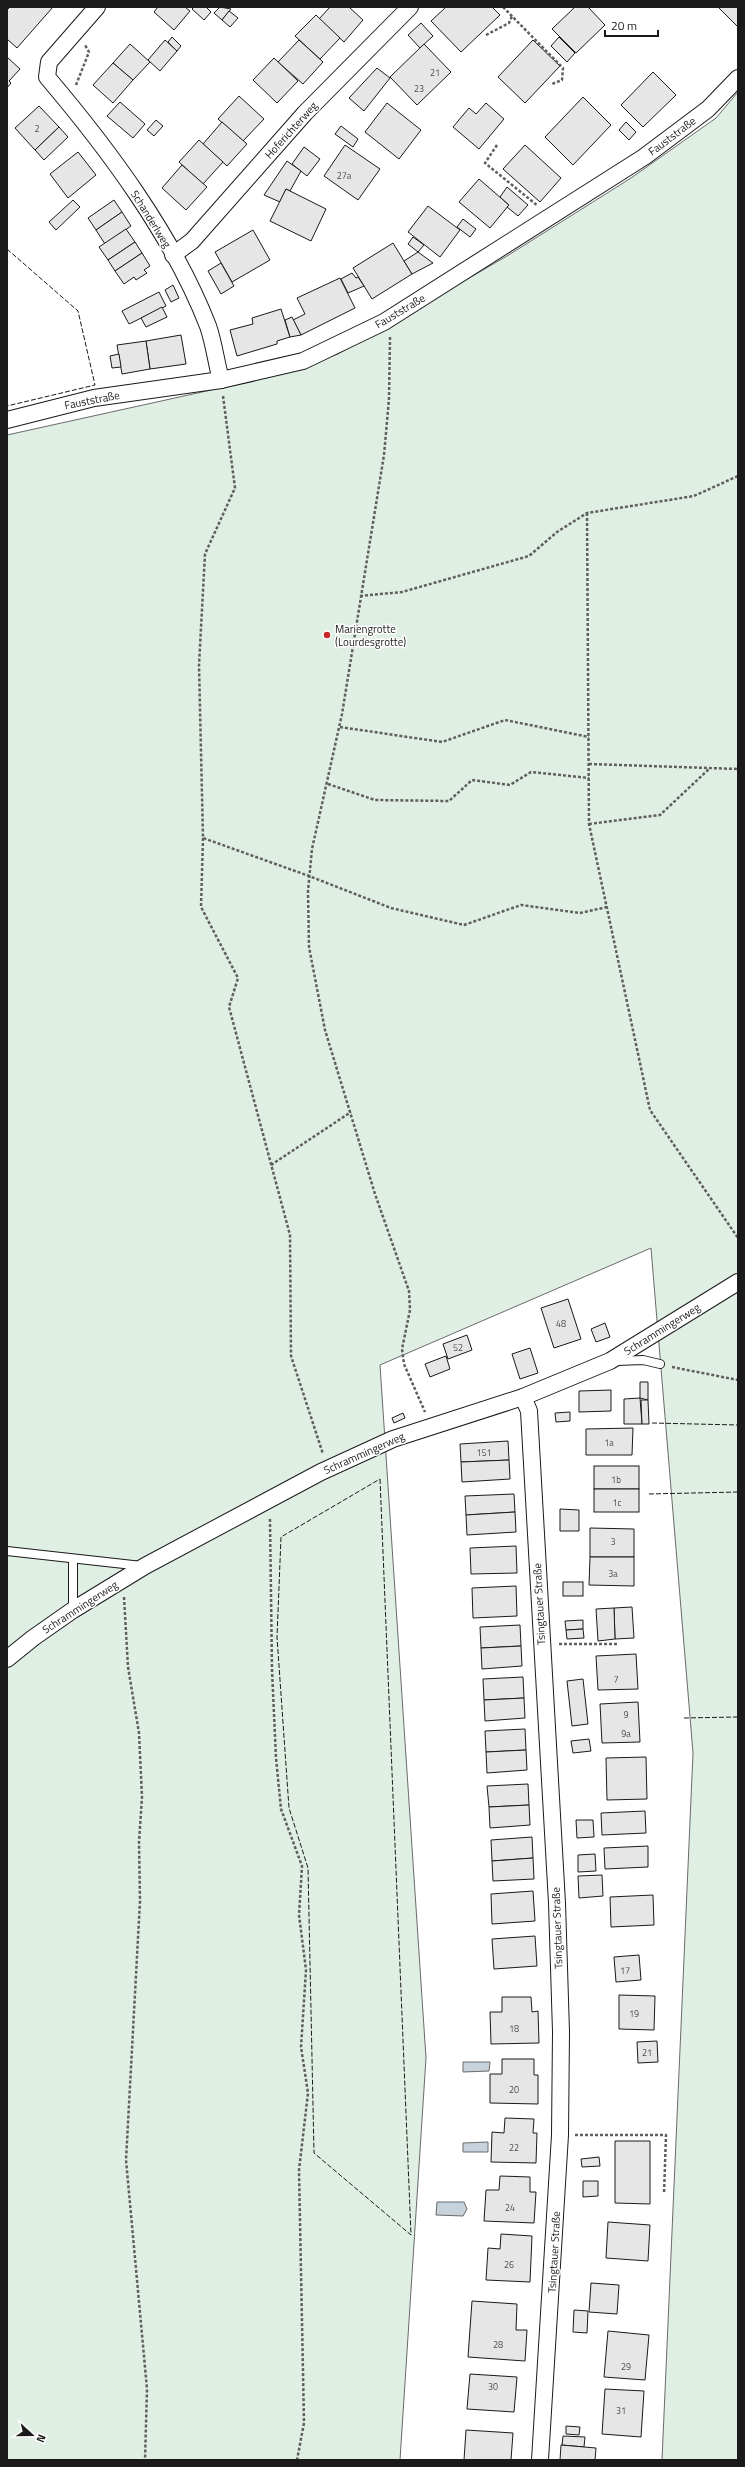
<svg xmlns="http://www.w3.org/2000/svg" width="745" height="2467" viewBox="0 0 745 2467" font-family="'Titillium Web',sans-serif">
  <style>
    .green { fill: #e0efe3; stroke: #6a6a6a }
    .water { fill: #c6d2dc; stroke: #6a6a6a }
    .building { fill: #e6e6e6; stroke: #1a1a1a }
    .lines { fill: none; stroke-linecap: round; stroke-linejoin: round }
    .service-casing { stroke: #1a1a1a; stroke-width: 10 }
    .minor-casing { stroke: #1a1a1a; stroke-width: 18 }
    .path { stroke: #5f5f5f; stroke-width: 2.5; stroke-dasharray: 3 2; stroke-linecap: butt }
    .service { stroke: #fff; stroke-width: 8 }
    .minor { stroke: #fff; stroke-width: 16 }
    .fence { stroke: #1a1a1a; stroke-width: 1; stroke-dasharray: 5 2; stroke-linecap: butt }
    .poi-dot { fill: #c62828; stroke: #fff; stroke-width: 1.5 }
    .labels { text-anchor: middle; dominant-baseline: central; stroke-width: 3; stroke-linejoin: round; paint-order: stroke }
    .number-label { font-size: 9px; fill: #4d4d4d }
    .street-label { font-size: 11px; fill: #1a1a1a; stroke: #fff }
    .poi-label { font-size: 11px; fill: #1a1a1a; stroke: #fff; text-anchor: start }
  </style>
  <rect width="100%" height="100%" fill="#fff"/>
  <!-- green -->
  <polygon class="green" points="738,92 738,2460 662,2460 693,1753 651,1248 380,1365 426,2058 400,2460 7,2460 7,435 270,377 338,354 507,256 631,178 716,118"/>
  <!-- water -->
  <g class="water">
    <polygon points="463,2062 490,2062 489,2071 463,2072"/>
    <polygon points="488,2142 488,2152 463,2152 463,2143"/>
    <polygon points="437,2202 464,2202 467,2209 463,2216 436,2215"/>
  </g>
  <!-- building -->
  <g class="building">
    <polygon points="10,7 53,7 17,48 7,39 7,10"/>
    <polygon points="158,7 185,7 190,11 174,30 154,12"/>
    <polygon points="194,7 206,7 211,12 204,20 192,9"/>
    <polygon points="220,7 231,9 222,20 214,13"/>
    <polygon points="330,7 349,7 363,20 344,42 319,19"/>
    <polygon points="446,7 492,7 500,15 461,52 431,21"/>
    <polygon points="575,7 588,7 605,25 576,53 552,29"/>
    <polygon points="718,7 738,7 738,27"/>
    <polygon points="229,11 238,18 230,27 222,20"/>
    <polygon points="316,15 340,38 320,59 295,36"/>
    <polygon points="421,23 433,36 420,48 408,35"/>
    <polygon points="172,37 181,46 177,51 168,42"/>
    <polygon points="559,37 575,53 567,62 551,46"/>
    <polygon points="165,40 177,51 160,71 148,60"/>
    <polygon points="299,40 323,62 303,84 278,62"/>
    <polygon points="533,40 560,66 525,103 498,77"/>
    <polygon points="130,44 150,62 133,80 113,63"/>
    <polygon points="424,44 451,72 417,105 390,77"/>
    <polygon points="7,57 20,69 9,81 11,83 7,88"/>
    <polygon points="274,58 298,81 277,103 253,80"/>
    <polygon points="113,63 133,80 113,103 93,85"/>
    <polygon points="377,68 390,78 364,111 349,98"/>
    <polygon points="653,72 676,95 643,127 621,105"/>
    <polygon points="239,96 264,119 243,141 218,119"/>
    <polygon points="583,97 611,125 573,165 545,137"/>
    <polygon points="120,102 145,124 133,138 107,116"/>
    <polygon points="387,103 421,130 399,159 365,132"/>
    <polygon points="486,103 504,119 479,149 453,127 469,108 476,114"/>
    <polygon points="39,106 59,127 35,150 15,128"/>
    <polygon points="156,120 163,126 154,136 147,130"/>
    <polygon points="222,122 247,144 227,166 203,144"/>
    <polygon points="626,122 636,132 629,140 619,130"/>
    <polygon points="341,126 358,139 353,147 335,134"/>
    <polygon points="59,127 68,137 44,160 35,150"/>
    <polygon points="199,140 223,162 203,184 179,162"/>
    <polygon points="345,145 380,169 358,200 324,176"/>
    <polygon points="525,145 561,178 540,202 503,169"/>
    <polygon points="304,147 320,159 307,176 292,164"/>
    <polygon points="78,152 96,175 68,198 50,174"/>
    <polygon points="287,161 301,171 290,191 286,189 280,202 264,195"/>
    <polygon points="182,165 207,187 186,210 162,188"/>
    <polygon points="479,179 509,205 490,228 459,202"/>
    <polygon points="507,187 528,205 518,216 507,207 509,205 500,197"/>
    <polygon points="286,189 326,209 311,241 270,221"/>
    <polygon points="73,200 80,207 56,230 49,222"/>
    <polygon points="114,200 122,212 96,230 88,218"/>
    <polygon points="428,206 460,230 440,257 408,232"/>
    <polygon points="122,212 131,226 105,244 96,230"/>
    <polygon points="463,219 476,229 470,237 457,227"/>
    <polygon points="126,229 135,242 108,260 99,247"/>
    <polygon points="253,230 270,260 232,282 215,252"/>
    <polygon points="413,237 424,245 418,252 408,244"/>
    <polygon points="135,242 142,253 115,271 108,260"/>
    <polygon points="393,243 412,274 372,299 353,268"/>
    <polygon points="418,252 433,263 412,274 404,261"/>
    <polygon points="142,253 150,266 144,270 147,273 136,280 134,277 124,284 115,271"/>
    <polygon points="221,263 234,286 221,294 208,271"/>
    <polygon points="352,273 356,278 358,277 364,286 348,293 341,279"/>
    <polygon points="340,278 355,308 301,335 293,320 305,314 297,298"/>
    <polygon points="173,285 179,298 171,302 165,290"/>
    <polygon points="159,292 166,306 129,324 122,311"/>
    <polygon points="162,307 167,317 146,327 141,318"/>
    <polygon points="281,309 290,337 277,341 277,344 237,356 230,330 253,324 252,318"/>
    <polygon points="292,317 301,335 290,337 285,320"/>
    <polygon points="181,335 186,364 150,369 146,341"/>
    <polygon points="146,341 150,369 122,374 117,345"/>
    <polygon points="119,354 121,367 112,368 110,356"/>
    <polygon points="568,1299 581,1339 554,1348 541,1308"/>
    <polygon points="605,1323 610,1337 596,1342 591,1329"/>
    <polygon points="467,1335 472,1350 448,1359 443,1344"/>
    <polygon points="530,1348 538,1373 520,1379 512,1354"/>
    <polygon points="446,1356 450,1369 430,1377 425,1364"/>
    <polygon points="640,1382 648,1382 648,1400 640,1398"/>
    <polygon points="611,1390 611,1411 579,1412 579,1391"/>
    <polygon points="640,1398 642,1424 624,1424 624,1399"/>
    <polygon points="641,1400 648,1400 649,1424 642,1424"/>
    <polygon points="570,1412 570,1421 556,1422 555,1413"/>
    <polygon points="403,1413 405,1418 394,1423 392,1418"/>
    <polygon points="633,1428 632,1455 586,1455 586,1429"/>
    <polygon points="508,1441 509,1460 461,1462 460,1444"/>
    <polygon points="509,1460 510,1479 462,1482 461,1462"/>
    <rect x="594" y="1466" width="45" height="23"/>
    <rect x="594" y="1489" width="45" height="23"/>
    <polygon points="514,1494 515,1512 466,1515 465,1496"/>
    <polygon points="560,1509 579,1510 579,1531 560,1531"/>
    <polygon points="515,1512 516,1532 467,1535 466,1515"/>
    <polygon points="590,1528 634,1529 634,1557 590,1557"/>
    <polygon points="516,1546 517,1573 471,1574 470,1548"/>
    <polygon points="590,1557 634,1557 634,1586 589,1585"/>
    <rect x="563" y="1582" width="20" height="14"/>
    <polygon points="516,1586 517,1616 473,1618 472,1588"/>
    <polygon points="632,1607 634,1638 615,1639 614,1608"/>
    <polygon points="614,1608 615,1639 598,1641 596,1609"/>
    <polygon points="583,1620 583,1629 566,1630 565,1621"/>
    <polygon points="520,1625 521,1646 481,1648 480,1627"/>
    <polygon points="583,1629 584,1638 567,1639 566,1630"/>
    <polygon points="521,1646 522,1666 482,1669 481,1648"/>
    <polygon points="636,1654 638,1689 598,1690 596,1656"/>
    <polygon points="523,1677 524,1698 484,1700 483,1679"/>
    <polygon points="583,1679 588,1724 572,1726 567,1681"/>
    <polygon points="524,1698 525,1718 485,1721 484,1700"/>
    <polygon points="638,1702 640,1742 602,1743 600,1704"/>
    <polygon points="525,1729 526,1750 486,1752 485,1731"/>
    <polygon points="589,1739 591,1751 573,1753 571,1741"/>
    <polygon points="526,1750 527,1770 487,1773 486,1752"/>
    <polygon points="646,1757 647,1799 607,1800 606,1758"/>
    <polygon points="528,1784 529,1805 489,1807 487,1786"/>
    <polygon points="529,1805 530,1825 490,1828 489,1807"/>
    <polygon points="645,1811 646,1833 602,1835 601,1813"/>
    <polygon points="576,1820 593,1820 594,1837 577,1838"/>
    <polygon points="532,1837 533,1858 492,1861 491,1840"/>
    <polygon points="648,1846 648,1867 605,1869 604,1848"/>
    <polygon points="595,1854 596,1871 578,1872 578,1855"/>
    <polygon points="533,1858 534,1879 493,1881 492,1861"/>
    <polygon points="602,1875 603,1896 579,1898 578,1876"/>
    <polygon points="533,1891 535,1921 492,1924 491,1894"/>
    <polygon points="653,1895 654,1925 611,1927 610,1897"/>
    <polygon points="535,1936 537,1966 494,1969 492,1939"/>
    <polygon points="639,1955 641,1980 616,1982 614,1957"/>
    <polygon points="619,1995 655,1996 654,2030 619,2029"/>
    <polygon points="502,1997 531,1997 532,2012 538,2011 539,2043 491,2044 490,2012 502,2012"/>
    <polygon points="657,2041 658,2062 638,2063 637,2042"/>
    <polygon points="502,2059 534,2059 534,2075 538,2075 538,2104 490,2103 490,2074 502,2074"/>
    <polygon points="505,2118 534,2119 533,2133 537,2133 536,2163 491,2162 492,2132 504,2133"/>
    <polygon points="615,2141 650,2141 650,2204 615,2203"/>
    <polygon points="599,2157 600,2166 582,2167 581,2159"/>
    <polygon points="500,2176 530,2177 530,2192 536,2192 534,2223 484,2221 486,2190 499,2190"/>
    <polygon points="583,2181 598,2181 598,2196 583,2197"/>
    <polygon points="608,2222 650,2225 648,2261 606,2258"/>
    <polygon points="501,2234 532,2236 530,2282 486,2280 488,2248 500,2249"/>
    <polygon points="591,2283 619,2285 617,2314 589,2312"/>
    <polygon points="472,2301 517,2304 516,2330 527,2330 525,2361 468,2357"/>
    <polygon points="574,2310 588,2311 587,2333 573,2332"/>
    <polygon points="608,2331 649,2335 645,2380 604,2377"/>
    <polygon points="470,2374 517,2377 514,2412 467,2409"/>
    <polygon points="605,2389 644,2391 641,2437 602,2434"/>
    <polygon points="566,2426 580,2427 579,2435 566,2434"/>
    <polygon points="466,2430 513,2433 511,2460 464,2460"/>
    <polygon points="563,2436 585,2437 584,2447 562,2445"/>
    <polygon points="561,2445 596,2448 595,2460 560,2460"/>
  </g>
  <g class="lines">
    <defs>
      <g id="service">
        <polyline points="617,1361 643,1360 660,1364"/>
        <polyline points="7,1551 142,1566"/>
        <polyline points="73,1610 73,1559"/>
      </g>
      <g id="minor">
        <path d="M97 7 49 62 47 77C109 150 173 236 208 326 214 343 216 362 221 380"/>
        <polyline points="173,255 192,241 305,113 410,7"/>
        <polyline points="7,420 94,398 221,380 303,361 384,322 644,157 708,109 738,78"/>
        <polyline points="523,1397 529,1411 557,1903 561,2032 560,2135 540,2460"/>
        <polyline points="7,1659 33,1638 73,1610 145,1566 321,1472 393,1439 523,1397 610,1361 738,1282"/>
      </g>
    </defs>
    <!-- service casing -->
    <use href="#service" class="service-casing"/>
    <!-- minor casing -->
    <use href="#minor" class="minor-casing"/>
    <!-- path -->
    <g class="path">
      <polyline points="503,7 563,68 562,80 552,84"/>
      <polyline points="486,35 509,23 512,16"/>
      <polyline points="76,85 89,52 85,45"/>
      <polyline points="497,145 485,163 538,206"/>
      <polyline points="390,337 389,399 384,455 342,714 312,849 308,891 309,947 325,1030 375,1194 409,1291 410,1310 402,1349 404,1364 425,1412"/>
      <polyline points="223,396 235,488 205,554 199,665 203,838 309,876 391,908 464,925 521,905 580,913 607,907"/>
      <polyline points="587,513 589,824 650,1110 738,1238"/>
      <polyline points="360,596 402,592 529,556 557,532 587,513 694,496 738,476"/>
      <polyline points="340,727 442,742 505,720 589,737"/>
      <polyline points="589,764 738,769"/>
      <polyline points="328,784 375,800 449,801 472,780 510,785 531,772 589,778"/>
      <polyline points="589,824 660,815 709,769"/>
      <polyline points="203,838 201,907 238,978 229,1007 290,1235 291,1356 323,1454"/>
      <polyline points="271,1165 351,1112"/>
      <polyline points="672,1367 738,1380"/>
      <polyline points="270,1519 272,1670 276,1758 281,1809 302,1866 299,1915 306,1970 301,2047 308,2093 299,2170 304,2423 297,2460"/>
      <polyline points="124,1597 128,1667 139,1733 142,1797 139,1842 140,1901 126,2160 147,2389 145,2460"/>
      <polyline points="559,1644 619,1644"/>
      <polyline points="575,2135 666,2135 664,2194"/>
    </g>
    <!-- service -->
    <use href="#service" class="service"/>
    <!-- minor -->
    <use href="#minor" class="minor"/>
    <!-- fence -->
    <g class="fence">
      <polyline points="7,249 78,311 95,385 7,406"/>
      <polyline points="652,1423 738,1425"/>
      <polygon points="380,1479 411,2235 314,2153 308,1868 289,1808 277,1637 281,1537"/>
      <polyline points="649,1494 738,1492"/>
      <polyline points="684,1718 738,1717"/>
    </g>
  </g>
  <!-- markers -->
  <circle class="poi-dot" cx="327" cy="635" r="4"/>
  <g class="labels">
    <!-- number labels -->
    <g class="number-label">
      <text x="435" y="72">21</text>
      <text x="419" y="88">23</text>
      <text x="37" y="128">2</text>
      <text x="344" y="175">27a</text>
      <text x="561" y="1323">48</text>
      <text x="458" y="1347">52</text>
      <text x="609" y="1442">1a</text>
      <text x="484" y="1452">151</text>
      <text x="616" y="1479">1b</text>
      <text x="617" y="1502">1c</text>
      <text x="613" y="1541">3</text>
      <text x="613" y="1573">3a</text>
      <text x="616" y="1679">7</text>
      <text x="626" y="1714">9</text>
      <text x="626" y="1733">9a</text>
      <text x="625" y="1970">17</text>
      <text x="634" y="2013">19</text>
      <text x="514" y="2028">18</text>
      <text x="647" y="2052">21</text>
      <text x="514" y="2089">20</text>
      <text x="514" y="2147">22</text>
      <text x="510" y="2207">24</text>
      <text x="509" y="2264">26</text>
      <text x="498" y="2344">28</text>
      <text x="626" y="2366">29</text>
      <text x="493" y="2386">30</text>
      <text x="621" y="2410">31</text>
    </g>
    <!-- street labels -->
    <g class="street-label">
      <text transform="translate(291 130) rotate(-48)">Hoferichterweg</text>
      <text transform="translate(672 136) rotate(-37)">Fauststraße</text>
      <text transform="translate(151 219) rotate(58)">Schanderlweg</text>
      <text transform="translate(400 311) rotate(-31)">Fauststraße</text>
      <text transform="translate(92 400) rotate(-11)">Fauststraße</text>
      <text transform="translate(662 1329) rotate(-32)">Schrammingerweg</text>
      <text transform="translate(364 1453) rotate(-24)">Schrammingerweg</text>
      <text transform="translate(539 1604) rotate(-93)">Tsingtauer Straße</text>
      <text transform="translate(80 1607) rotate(-33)">Schrammingerweg</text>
      <text transform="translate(557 1928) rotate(-92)">Tsingtauer Straße</text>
      <text transform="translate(554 2252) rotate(-87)">Tsingtauer Straße</text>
    </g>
    <!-- poi labels -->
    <g class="poi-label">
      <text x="335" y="629">Mariengrotte<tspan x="335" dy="13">(Lourdesgrotte)</tspan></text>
    </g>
  </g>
  <!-- border -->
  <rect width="745" height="2467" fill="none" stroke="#1a1a1a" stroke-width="16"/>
  <!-- north arrow -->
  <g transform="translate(32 2435) rotate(111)" stroke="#ffffff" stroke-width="3" paint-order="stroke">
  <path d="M0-3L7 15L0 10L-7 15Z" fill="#1a1a1a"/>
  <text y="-6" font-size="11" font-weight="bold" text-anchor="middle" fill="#1a1a1a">N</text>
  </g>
  <!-- scale -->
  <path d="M605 30v6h53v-6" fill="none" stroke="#1a1a1a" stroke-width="2"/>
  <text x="611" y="30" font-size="12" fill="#1a1a1a" stroke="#ffffff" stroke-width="3" paint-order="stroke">20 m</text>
</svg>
